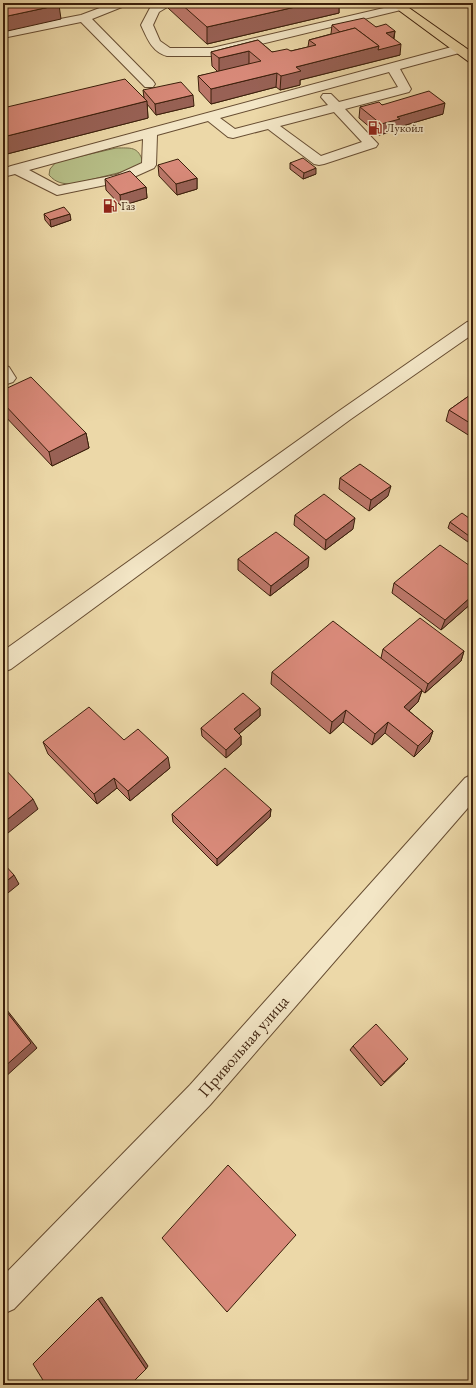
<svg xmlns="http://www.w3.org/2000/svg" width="476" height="1388" viewBox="0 0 476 1388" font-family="'EB Garamond',serif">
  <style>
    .green { fill: #b7bf88; stroke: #796f4a }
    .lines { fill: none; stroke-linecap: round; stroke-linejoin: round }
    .minor-casing { stroke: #674d32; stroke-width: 2 }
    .major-casing { stroke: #3b1f0b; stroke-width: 2 }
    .minor { fill: #f3e6c6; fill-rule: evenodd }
    .major { fill: #ecd8a8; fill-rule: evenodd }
    .wall { fill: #bb7769; stroke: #3b1f0b }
    .shaded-wall { fill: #986155; stroke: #3b1f0b }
    .building { fill: #d98a7a; stroke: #3b1f0b }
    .labels { text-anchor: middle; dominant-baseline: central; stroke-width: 3.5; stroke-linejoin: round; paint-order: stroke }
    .far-poi-label { font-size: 12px; fill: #3b1f0b; stroke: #f3e6c6; text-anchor: start }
    .near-street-label { font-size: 17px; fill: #3b1f0b; stroke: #f3e6c6 }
  </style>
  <rect width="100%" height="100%" fill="#ecd8a8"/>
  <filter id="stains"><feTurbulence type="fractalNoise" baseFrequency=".005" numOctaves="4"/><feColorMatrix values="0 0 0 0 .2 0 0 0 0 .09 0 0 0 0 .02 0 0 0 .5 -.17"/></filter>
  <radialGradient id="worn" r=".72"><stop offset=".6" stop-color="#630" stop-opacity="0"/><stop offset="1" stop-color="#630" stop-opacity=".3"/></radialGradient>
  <!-- green -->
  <path class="green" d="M116 148C131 148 138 146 143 162L138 168 73 184C63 184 56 183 49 175L50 169 56 162Z"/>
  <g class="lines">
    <defs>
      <g id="minor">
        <polygon points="113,3 129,3 127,5 92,19 153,81 155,84 153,87 145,87 81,22 3,38 3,30 81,15"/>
        <path d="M159 3H174L159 12 153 25 160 41 170 48H212L401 4 405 5 407 7 405 9 212 56H167C152 52 147 38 141 25L150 8Z"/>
        <path d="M459 45 463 46 465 49 463 52 400 69 411 89 409 92 345 109 378 144 376 147 324 164 319 165 314 164 268 129 233 138 228 137 208 121 157 135 156 165 154 168 125 181 57 195 15 174 3 177V169L11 166ZM389 72 398 87 339 102 331 94H323L321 97 328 105 235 129 220 118ZM334 112 362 142 321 156 280 126ZM143 139 142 163 116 175 59 186 29 170Z"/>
        <polygon points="473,321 473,334 351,419 11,669 3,672 3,651 339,411 467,322"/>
        <polygon points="3,365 9,367 16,378 13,382 7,384 3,383"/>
        <polygon points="473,774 473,802 210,1105 14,1309 3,1314 3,1276 190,1085 465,778"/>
      </g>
      <polygon id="major" points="389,3 402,3 473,53 473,63 469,62"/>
    </defs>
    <!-- minor casing -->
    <use href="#minor" class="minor-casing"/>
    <!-- major casing -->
    <use href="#major" class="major-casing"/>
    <!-- minor -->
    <use href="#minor" class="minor"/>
    <!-- major -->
    <use href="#major" class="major"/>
  </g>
  <!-- wall -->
  <g class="wall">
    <polygon points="168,3 339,3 339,13 207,44 168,8"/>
    <polygon points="332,25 376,27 395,31 394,39 400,55 300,80 300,85 280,90 276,87 211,104 199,91 198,76 218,72 212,66 211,52 258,40 272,52 291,51 308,47 309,40 331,34"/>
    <polygon points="143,90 194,106 156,115 147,104 148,118 3,155 3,108 144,98"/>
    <polygon points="382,105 443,114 399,127 398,130 379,135 359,118 360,107"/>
    <polygon points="290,163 316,174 303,179 290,169"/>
    <polygon points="158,165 197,178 197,189 177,195 159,176"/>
    <polygon points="105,179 146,187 147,198 121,206 106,190"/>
    <polygon points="44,214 71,220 51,227 45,220"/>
    <polygon points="3,390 86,433 89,448 52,466 3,414"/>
    <polygon points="473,393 473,438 446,421 449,410"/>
    <polygon points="340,478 388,496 369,511 339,489"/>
    <polygon points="295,515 353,529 325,550 294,525"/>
    <polygon points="450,522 473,538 468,542 448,528"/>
    <polygon points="238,559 308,567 270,596 238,570"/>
    <polygon points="473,568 473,602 441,630 392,593 394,583"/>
    <polygon points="383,649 464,651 461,661 425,693 422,691 418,702 409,711 433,731 429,742 414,757 385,733 372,745 343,722 330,734 271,684 272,672 381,658"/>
    <polygon points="260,708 260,716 239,734 241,736 241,745 226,758 202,736 201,728"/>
    <polygon points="124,740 170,768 130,801 117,788 97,804 48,754 43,742"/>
    <polygon points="271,809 270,817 217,866 173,822 172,814"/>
    <polygon points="353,1046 405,1063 381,1086 350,1050"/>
  </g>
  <!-- shaded-wall -->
  <g class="shaded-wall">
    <polygon points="313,3 339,3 339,13 207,44 207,27"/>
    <polygon points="59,5 61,19 3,32 3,17"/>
    <polygon points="395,31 393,41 386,33"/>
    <polygon points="401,44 400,55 300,80 300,85 280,90 281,76 296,67 379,46"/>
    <polygon points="249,51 249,65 219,73 219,58"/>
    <polygon points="277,73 276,87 211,104 211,89"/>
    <polygon points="3,83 6,97 3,98"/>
    <polygon points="193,95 194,106 156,115 155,104"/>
    <polygon points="147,101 148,118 3,155 3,137"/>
    <polygon points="445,103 443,114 399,127 398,130 379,135 381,124 397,117"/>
    <polygon points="316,168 316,174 303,179 304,173"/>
    <polygon points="197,178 197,189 177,195 176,184"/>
    <polygon points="146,187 147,198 121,206 120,195"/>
    <polygon points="70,214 71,220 51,227 50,220"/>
    <polygon points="86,433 89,448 52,466 49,452"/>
    <polygon points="391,486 388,496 369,511 371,500"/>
    <polygon points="355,518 353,529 325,550 326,540"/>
    <polygon points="473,534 473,538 468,542 469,536"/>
    <polygon points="309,557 308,567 270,596 271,586"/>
    <polygon points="473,595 473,602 441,630 445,620"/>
    <polygon points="464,651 461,661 425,693 428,684"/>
    <polygon points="422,690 418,702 400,719 404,707"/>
    <polygon points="260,708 260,716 234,738 234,729"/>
    <polygon points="346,710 343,722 330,734 332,722"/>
    <polygon points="388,722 385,733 372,745 375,734"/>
    <polygon points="433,731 429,742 414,757 418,746"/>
    <polygon points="241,736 241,745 226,758 226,750"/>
    <polygon points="168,757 170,768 130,801 128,791"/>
    <polygon points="114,778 117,788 97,804 94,794"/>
    <polygon points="33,799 38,809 3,837 3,823"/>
    <polygon points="271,809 270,817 217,866 217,859"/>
    <polygon points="14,875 19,884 3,897 3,884"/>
    <polygon points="3,1005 37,1048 3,1079"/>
    <polygon points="102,1297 148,1366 146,1369 98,1299"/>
  </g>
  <!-- building -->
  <g class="building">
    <polygon points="3,3 56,3 59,5 3,17"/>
    <polygon points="180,3 313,3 207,27"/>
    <polygon points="364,18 376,27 386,24 395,31 386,33 401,44 378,50 379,46 355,28 340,32 332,25"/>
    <polygon points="355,28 379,46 296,67 301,71 281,76 277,73 211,89 198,76 261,61 249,51 219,58 211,52 258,40 272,52 287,49 291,51 316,45 309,40"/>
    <polygon points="125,79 147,101 3,137 3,108"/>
    <polygon points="181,82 193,95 155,104 143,90"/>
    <polygon points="429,91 445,103 397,117 400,119 381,124 360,107 379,102 382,105"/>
    <polygon points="303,158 316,168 304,173 290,163"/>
    <polygon points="178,159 197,178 176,184 158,165"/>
    <polygon points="130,171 146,187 120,195 105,179"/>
    <polygon points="64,207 70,214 50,220 44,214"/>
    <polygon points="31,377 86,433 49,452 3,403 3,390"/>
    <polygon points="473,393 473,425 449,410"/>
    <polygon points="360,464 391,486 371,500 340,478"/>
    <polygon points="324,494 355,518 326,540 295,515"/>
    <polygon points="462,513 473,521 473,534 469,536 450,522"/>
    <polygon points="276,532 309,557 271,586 238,559"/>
    <polygon points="440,545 473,568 473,595 445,620 394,583"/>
    <polygon points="420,618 464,651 428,684 383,649"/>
    <polygon points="333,621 422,690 404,707 433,731 418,746 388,722 375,734 346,710 332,722 272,672"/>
    <polygon points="243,693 260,708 234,729 241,736 226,750 201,728"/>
    <polygon points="89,707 124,740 138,729 168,757 128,791 114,778 94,794 43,742"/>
    <polygon points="3,767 33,799 3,823"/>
    <polygon points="225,768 271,809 217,859 172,814"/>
    <polygon points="3,863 14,875 3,884"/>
    <polygon points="3,1007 31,1043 3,1068"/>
    <polygon points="376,1024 408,1059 384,1082 353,1046"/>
    <polygon points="228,1165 296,1235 227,1312 162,1238"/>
    <polygon points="98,1299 146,1369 130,1385 46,1385 33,1364"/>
  </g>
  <!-- icons -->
  <defs>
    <symbol id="fuel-bare" viewBox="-9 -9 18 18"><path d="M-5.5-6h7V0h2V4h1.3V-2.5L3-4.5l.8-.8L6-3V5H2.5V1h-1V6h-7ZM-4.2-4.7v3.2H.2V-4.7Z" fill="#8f2418" stroke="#f3e6c6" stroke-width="2.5" paint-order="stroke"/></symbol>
  </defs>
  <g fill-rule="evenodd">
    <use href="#fuel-bare" x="365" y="118" width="20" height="20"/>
    <use href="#fuel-bare" x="100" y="196" width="20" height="20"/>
  </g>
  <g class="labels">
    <!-- far-poi labels -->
    <g class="far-poi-label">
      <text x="386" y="128">Лукойл</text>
      <text x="121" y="206">Газ</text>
    </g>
    <!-- near-street labels -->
    <g class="near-street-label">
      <text transform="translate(243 1046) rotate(-49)">Привольная улица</text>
    </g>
  </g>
  <!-- margin -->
  <rect width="476" height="1388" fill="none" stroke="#ecd8a8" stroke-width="16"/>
  <rect x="4" y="4" width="468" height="1380" fill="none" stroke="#3b1f0b" stroke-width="2"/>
  <rect x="8" y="8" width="460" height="1372" fill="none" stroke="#3b1f0b"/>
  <rect width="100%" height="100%" filter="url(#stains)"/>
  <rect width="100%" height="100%" fill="url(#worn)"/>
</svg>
